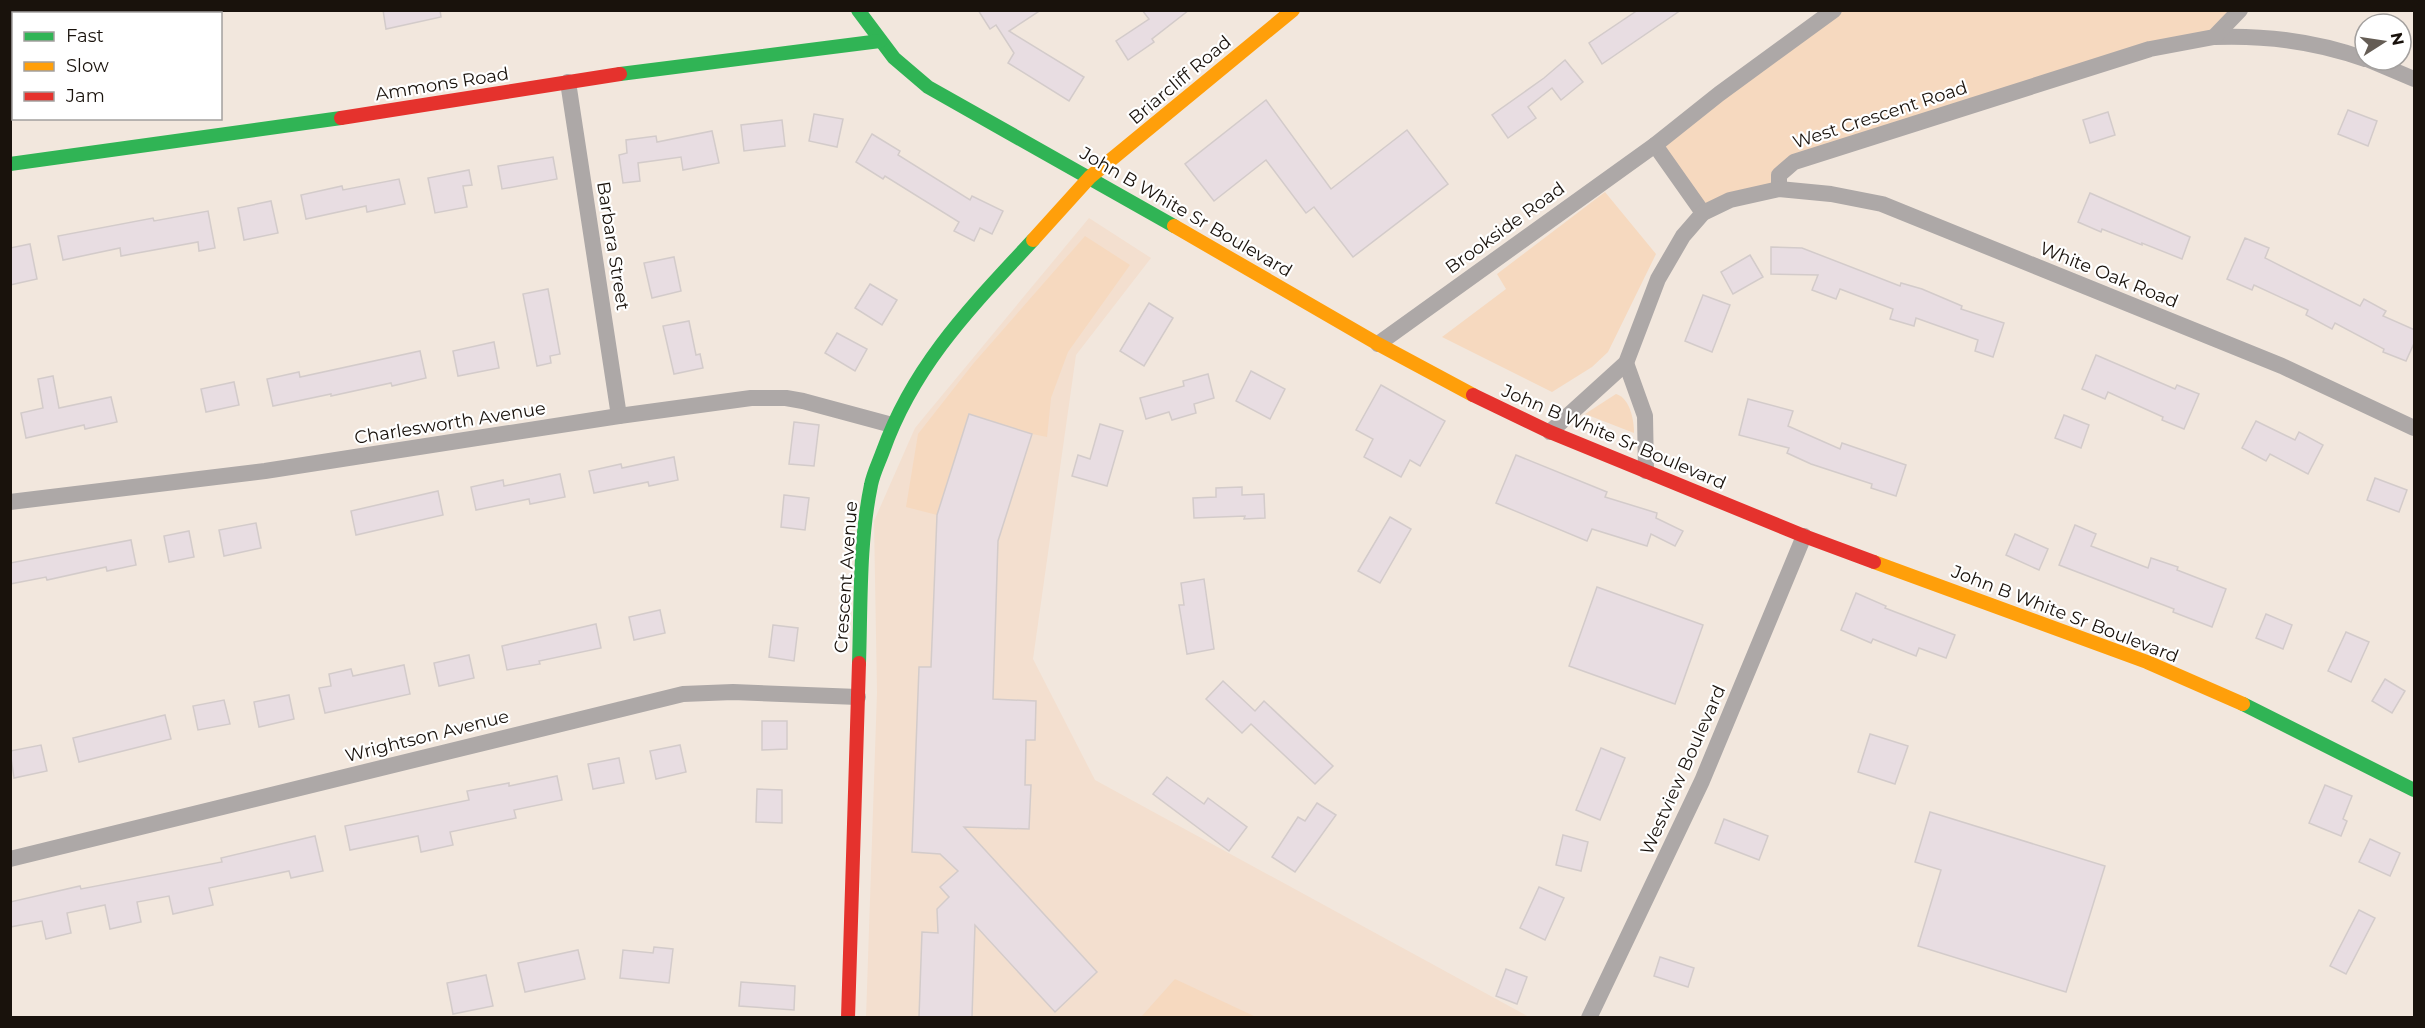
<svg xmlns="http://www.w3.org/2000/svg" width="2425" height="1028" viewBox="0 0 2425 1028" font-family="Montserrat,sans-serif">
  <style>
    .built { fill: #f3dfcf }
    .green { fill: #f6d9bf }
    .building { fill: #e8dde2; stroke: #d3cbca; stroke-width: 1.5 }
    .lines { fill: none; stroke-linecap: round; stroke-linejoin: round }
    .street { stroke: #ada8a7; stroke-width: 16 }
    .fast { stroke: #30b455; stroke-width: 14 }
    .slow { stroke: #ff9f0a; stroke-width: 14 }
    .jam { stroke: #e5322d; stroke-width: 14 }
    .labels { text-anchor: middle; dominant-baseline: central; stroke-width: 4.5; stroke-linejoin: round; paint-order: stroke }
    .street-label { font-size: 18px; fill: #19120c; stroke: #fff }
  </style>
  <rect width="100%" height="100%" fill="#f2e7dd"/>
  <!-- built -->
  <polygon class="built" points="1089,218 1151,258 1076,355 1033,659 1095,780 1529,1017 866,1018 877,692 874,521 915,428"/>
  <!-- green -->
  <g class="green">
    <polygon points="1835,11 2246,11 2214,37 1794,162 1779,189 1703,213 1655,145"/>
    <polygon points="1605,192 1656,254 1608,352 1592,367 1552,392 1442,337 1506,289 1497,274"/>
    <polygon points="1085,236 1130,265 1068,352 1051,398 1047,437 1032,434 969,414 937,515 906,507 918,434 973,364"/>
    <path d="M1616 394C1630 398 1634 420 1634 433L1585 414Z"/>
    <polygon points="1175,979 1256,1017 1141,1017"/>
  </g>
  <!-- building -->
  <g class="building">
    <polygon points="383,10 440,10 441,17 386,29"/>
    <polygon points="978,10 1041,10 1009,31 1084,77 1069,101 1008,63 1014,53 996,25 990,29"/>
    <polygon points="1142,10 1189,10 1152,39 1154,42 1128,60 1116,41 1149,19"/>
    <polygon points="1638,10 1681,10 1602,64 1589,43"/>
    <polygon points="1565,60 1583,82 1561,100 1552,88 1528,107 1536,118 1508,138 1492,115 1544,78"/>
    <polygon points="1266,100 1331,189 1407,130 1448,184 1353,257 1314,207 1306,213 1266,160 1214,201 1185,164"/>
    <polygon points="2348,110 2377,121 2368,146 2338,134"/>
    <polygon points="2108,112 2115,135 2090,143 2083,120"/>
    <polygon points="814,114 843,119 837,147 809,141"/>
    <polygon points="782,120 785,146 744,151 741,125"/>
    <polygon points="712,131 719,163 683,170 681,157 638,163 640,181 623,183 619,155 627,153 626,140 656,136 657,142"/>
    <polygon points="872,134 900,151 898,155 970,200 972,196 1003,211 992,234 980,228 974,241 954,231 959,222 885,176 883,179 856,162"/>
    <polygon points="553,157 557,179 502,189 498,166"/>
    <polygon points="469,170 472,185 463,186 467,207 435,213 428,178"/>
    <polygon points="399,179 405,204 367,212 366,206 306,219 301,195 342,186 343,190"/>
    <polygon points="2090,193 2190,237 2182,259 2142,243 2142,245 2102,229 2101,232 2078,222"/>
    <polygon points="271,201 278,233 244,240 238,208"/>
    <polygon points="208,211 215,248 199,251 198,242 121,256 120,248 63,260 58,236 153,218 154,221"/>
    <polygon points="2245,238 2269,248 2265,258 2360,306 2364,299 2386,311 2383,316 2415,330 2415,341 2406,361 2383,352 2384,349 2335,323 2332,329 2306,315 2308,310 2254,285 2252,290 2227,279"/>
    <polygon points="30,244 37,279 10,285 10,248"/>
    <polygon points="1771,247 1802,248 1900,286 1901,283 1922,289 1962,306 1961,309 2004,323 1993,357 1975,351 1978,340 1916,318 1914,326 1890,319 1893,309 1840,289 1836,299 1812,290 1818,275 1771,274"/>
    <polygon points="1750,255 1763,277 1733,294 1721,272"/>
    <polygon points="674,257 681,291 652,298 644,263"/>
    <polygon points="870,284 897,300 882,325 855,308"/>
    <polygon points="548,289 560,354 550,356 551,363 537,366 523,294"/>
    <polygon points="1703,295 1730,305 1712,352 1685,341"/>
    <polygon points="1149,303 1173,318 1144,366 1120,351"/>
    <polygon points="689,321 696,355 700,354 703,368 674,374 663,326"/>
    <polygon points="837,333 867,349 855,371 825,353"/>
    <polygon points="494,342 499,368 458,376 453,351"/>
    <polygon points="420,351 426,378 392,386 391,383 331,396 331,394 273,406 267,379 299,372 300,377"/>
    <polygon points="2096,355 2175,389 2177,385 2199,394 2184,429 2162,420 2163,417 2108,392 2105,399 2082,389"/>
    <polygon points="1251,371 1285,389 1270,419 1236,401"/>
    <polygon points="1208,374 1214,398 1194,404 1196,413 1172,420 1169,412 1146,419 1140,398 1184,386 1183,381"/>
    <polygon points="53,376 59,408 111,397 117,422 85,429 84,425 26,438 21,413 43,408 38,379"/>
    <polygon points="234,382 239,405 206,412 201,389"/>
    <polygon points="1381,385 1445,421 1420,466 1410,460 1401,477 1364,457 1373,439 1356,430"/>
    <polygon points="1748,399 1793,411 1788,426 1840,449 1842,443 1906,465 1896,496 1871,488 1872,484 1811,464 1787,453 1789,448 1739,435"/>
    <polygon points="969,414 1032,434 998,541 993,699 1036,701 1035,740 1026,740 1025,785 1031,785 1029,829 964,827 1097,972 1055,1012 975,925 972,1017 919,1017 922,932 938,933 937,909 949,897 940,887 958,871 940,854 912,852 919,667 931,667 937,515"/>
    <polygon points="2064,415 2089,425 2081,448 2055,438"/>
    <polygon points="2256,421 2295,440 2299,432 2323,445 2308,474 2270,454 2266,461 2242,448"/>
    <polygon points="794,422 819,425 814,466 789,464"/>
    <polygon points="1100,424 1123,431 1107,486 1072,476 1078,455 1090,459"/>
    <polygon points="1516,455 1607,492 1605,497 1657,513 1656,518 1683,531 1675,546 1651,534 1647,546 1592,529 1587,541 1496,503"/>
    <polygon points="674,457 678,480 649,486 648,482 594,493 589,471 621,464 622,468"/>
    <polygon points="560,474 565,497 530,504 529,499 476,510 471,487 503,480 504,486"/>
    <polygon points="2375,478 2407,490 2399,512 2367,500"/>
    <polygon points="1242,487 1242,495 1264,494 1265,518 1244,519 1245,516 1194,518 1193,498 1216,497 1216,488"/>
    <polygon points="438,491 443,515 356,535 351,511"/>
    <polygon points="784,495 809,498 805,530 781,527"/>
    <polygon points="1390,517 1411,529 1380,583 1358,571"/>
    <polygon points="256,523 261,548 224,556 219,530"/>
    <polygon points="2075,525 2096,534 2091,546 2148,568 2151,558 2178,567 2177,570 2226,589 2212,627 2173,612 2174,609 2059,565"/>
    <polygon points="189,531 194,557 169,562 164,536"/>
    <polygon points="2015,534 2048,549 2039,570 2006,555"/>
    <polygon points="131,540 136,565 107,571 106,567 47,580 46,577 10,584 10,563"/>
    <polygon points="1204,579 1214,649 1187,654 1179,605 1184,605 1181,583"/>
    <polygon points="1597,587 1703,625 1675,704 1569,666"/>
    <polygon points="1856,593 1886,606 1885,608 1955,635 1946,658 1919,648 1916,656 1873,639 1871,643 1841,630"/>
    <polygon points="660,610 665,633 634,640 629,617"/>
    <polygon points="2266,614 2292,625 2283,649 2256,638"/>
    <polygon points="596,624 601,648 539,661 540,664 507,670 502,646"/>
    <polygon points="773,625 798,628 794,661 769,657"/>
    <polygon points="2346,632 2369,642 2351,682 2328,671"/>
    <polygon points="469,655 474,678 439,686 434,663"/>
    <polygon points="404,665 410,694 325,713 319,688 331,686 329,674 351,669 353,676"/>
    <polygon points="2385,679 2405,691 2392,713 2372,701"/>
    <polygon points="1223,681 1255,711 1264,701 1333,766 1315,784 1251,724 1242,733 1206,699"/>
    <polygon points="289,695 294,719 259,727 254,702"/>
    <polygon points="224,700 230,724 198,730 193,706"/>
    <polygon points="165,715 171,739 79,762 73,738"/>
    <polygon points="762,721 787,721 787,749 762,750"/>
    <polygon points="1870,734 1908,746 1895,784 1858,772"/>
    <polygon points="41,745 47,771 14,778 10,751"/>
    <polygon points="680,745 686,772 656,779 650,751"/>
    <polygon points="1601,748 1625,758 1600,820 1576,810"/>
    <polygon points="619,758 624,783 593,789 588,764"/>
    <polygon points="557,776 562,800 514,810 516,818 450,832 453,845 421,852 418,836 350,850 345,826 469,800 467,791 509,783 509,786"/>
    <polygon points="1167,777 1204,804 1208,798 1247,827 1229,851 1153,794"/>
    <polygon points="2325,785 2352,796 2343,819 2347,821 2341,836 2309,823"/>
    <polygon points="757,789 782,790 782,823 756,822"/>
    <polygon points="1317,803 1336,815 1295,872 1272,857 1298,817 1305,821"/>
    <polygon points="1930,812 2105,866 2066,992 1918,946 1941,870 1915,862"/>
    <polygon points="1724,819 1768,836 1759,860 1715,843"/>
    <polygon points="1563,835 1588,842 1581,871 1556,865"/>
    <polygon points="315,836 323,871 291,878 289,871 209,888 213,905 173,914 169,896 137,902 141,922 110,929 105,905 67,913 71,933 46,939 42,921 10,927 10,902 80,886 81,889 222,862 221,858"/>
    <polygon points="2370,839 2400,853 2390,876 2359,862"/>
    <polygon points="1539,887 1564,898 1545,940 1520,928"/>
    <polygon points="2359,910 2375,918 2346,974 2330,966"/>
    <polygon points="654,947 673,949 669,983 620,978 623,950 653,953"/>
    <polygon points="578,950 585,979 525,992 518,963"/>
    <polygon points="1660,957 1694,968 1688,987 1654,976"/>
    <polygon points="1506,969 1527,977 1517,1004 1496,996"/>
    <polygon points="486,975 493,1006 453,1014 447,983"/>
    <polygon points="741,982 795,986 794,1010 739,1006"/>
  </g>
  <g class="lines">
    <!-- street -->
    <g class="street">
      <path d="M2214 37C2267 35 2315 41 2365 59"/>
      <polyline points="2369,60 2414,79"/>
      <polyline points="568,82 619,416"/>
      <polyline points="1655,145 1703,213"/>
      <polyline points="1779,189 1779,175 1794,162 2150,49 2214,37 2240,10"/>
      <polyline points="1378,344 1655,145 1719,94 1834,10"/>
      <polyline points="1626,363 1645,416 1646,471"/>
      <polyline points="1550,432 1626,363 1658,279 1683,236 1703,213 1730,200 1779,189 1831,194 1882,204 2282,366 2414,428"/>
      <polyline points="10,502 265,471 619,416 751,398 786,398 803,401 892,425"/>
      <polyline points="10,859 683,694 733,692 858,697"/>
      <polyline points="1589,1018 1702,781 1804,536"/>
    </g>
    <!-- fast -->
    <g class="fast">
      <polyline points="858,10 894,58 928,87 1174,226"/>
      <polyline points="620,74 880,41"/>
      <polyline points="10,164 341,118"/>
      <path d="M859 663C861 604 859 543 871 485 873 474 879 462 883 451 914 364 972 306 1033 240"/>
      <polyline points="2243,704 2414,790"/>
    </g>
    <!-- slow -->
    <g class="slow">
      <polyline points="1174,226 1378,344 1473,395"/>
      <polyline points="1033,240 1090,177 1293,10"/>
      <polyline points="1874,562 2147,662 2243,704"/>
    </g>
    <!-- jam -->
    <g class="jam">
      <polyline points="341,118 620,74"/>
      <polyline points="1473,395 1550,432 1804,536 1874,562"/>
      <polyline points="848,1018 859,663"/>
    </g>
  </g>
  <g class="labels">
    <!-- street labels -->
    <g class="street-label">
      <text transform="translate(1180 80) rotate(-40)">Briarcliff Road</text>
      <text transform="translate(442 84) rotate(-9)">Ammons Road</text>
      <text transform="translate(1880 115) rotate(-18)">West Crescent Road</text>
      <text transform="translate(1186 212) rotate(30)">John B White Sr Boulevard</text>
      <text transform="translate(1505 228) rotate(-36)">Brookside Road</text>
      <text transform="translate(613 246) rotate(81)">Barbara Street</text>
      <text transform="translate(2109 275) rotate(22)">White Oak Road</text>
      <text transform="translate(450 423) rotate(-9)">Charlesworth Avenue</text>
      <text transform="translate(1614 437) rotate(23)">John B White Sr Boulevard</text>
      <text transform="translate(846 577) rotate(-86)">Crescent Avenue</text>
      <text transform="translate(2065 614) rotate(21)">John B White Sr Boulevard</text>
      <text transform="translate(427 736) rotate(-14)">Wrightson Avenue</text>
      <text transform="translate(1683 770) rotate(-66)">Westview Boulevard</text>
    </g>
  </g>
  <!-- border -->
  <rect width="2425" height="1028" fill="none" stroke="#19120c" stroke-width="24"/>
  <!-- legend -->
  <rect x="12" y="12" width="210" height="108" fill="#ffffff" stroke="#a3a09e" stroke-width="1.5"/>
  <rect x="24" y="32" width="30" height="9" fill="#30b455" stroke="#a3a09e" stroke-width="1.5"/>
  <text x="66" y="42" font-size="18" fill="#19120c">Fast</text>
  <rect x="24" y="62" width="30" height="9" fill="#ff9f0a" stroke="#a3a09e" stroke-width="1.5"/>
  <text x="66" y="72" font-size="18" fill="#19120c">Slow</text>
  <rect x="24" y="92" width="30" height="9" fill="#e5322d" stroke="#a3a09e" stroke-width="1.5"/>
  <text x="66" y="102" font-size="18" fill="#19120c">Jam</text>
  <!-- north arrow -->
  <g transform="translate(2383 42) rotate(78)"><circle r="28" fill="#ffffff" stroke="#a3a09e" stroke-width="1.5"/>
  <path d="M0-4.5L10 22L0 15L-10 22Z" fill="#655d55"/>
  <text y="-9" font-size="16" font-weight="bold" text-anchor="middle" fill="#19120c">N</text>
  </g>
</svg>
